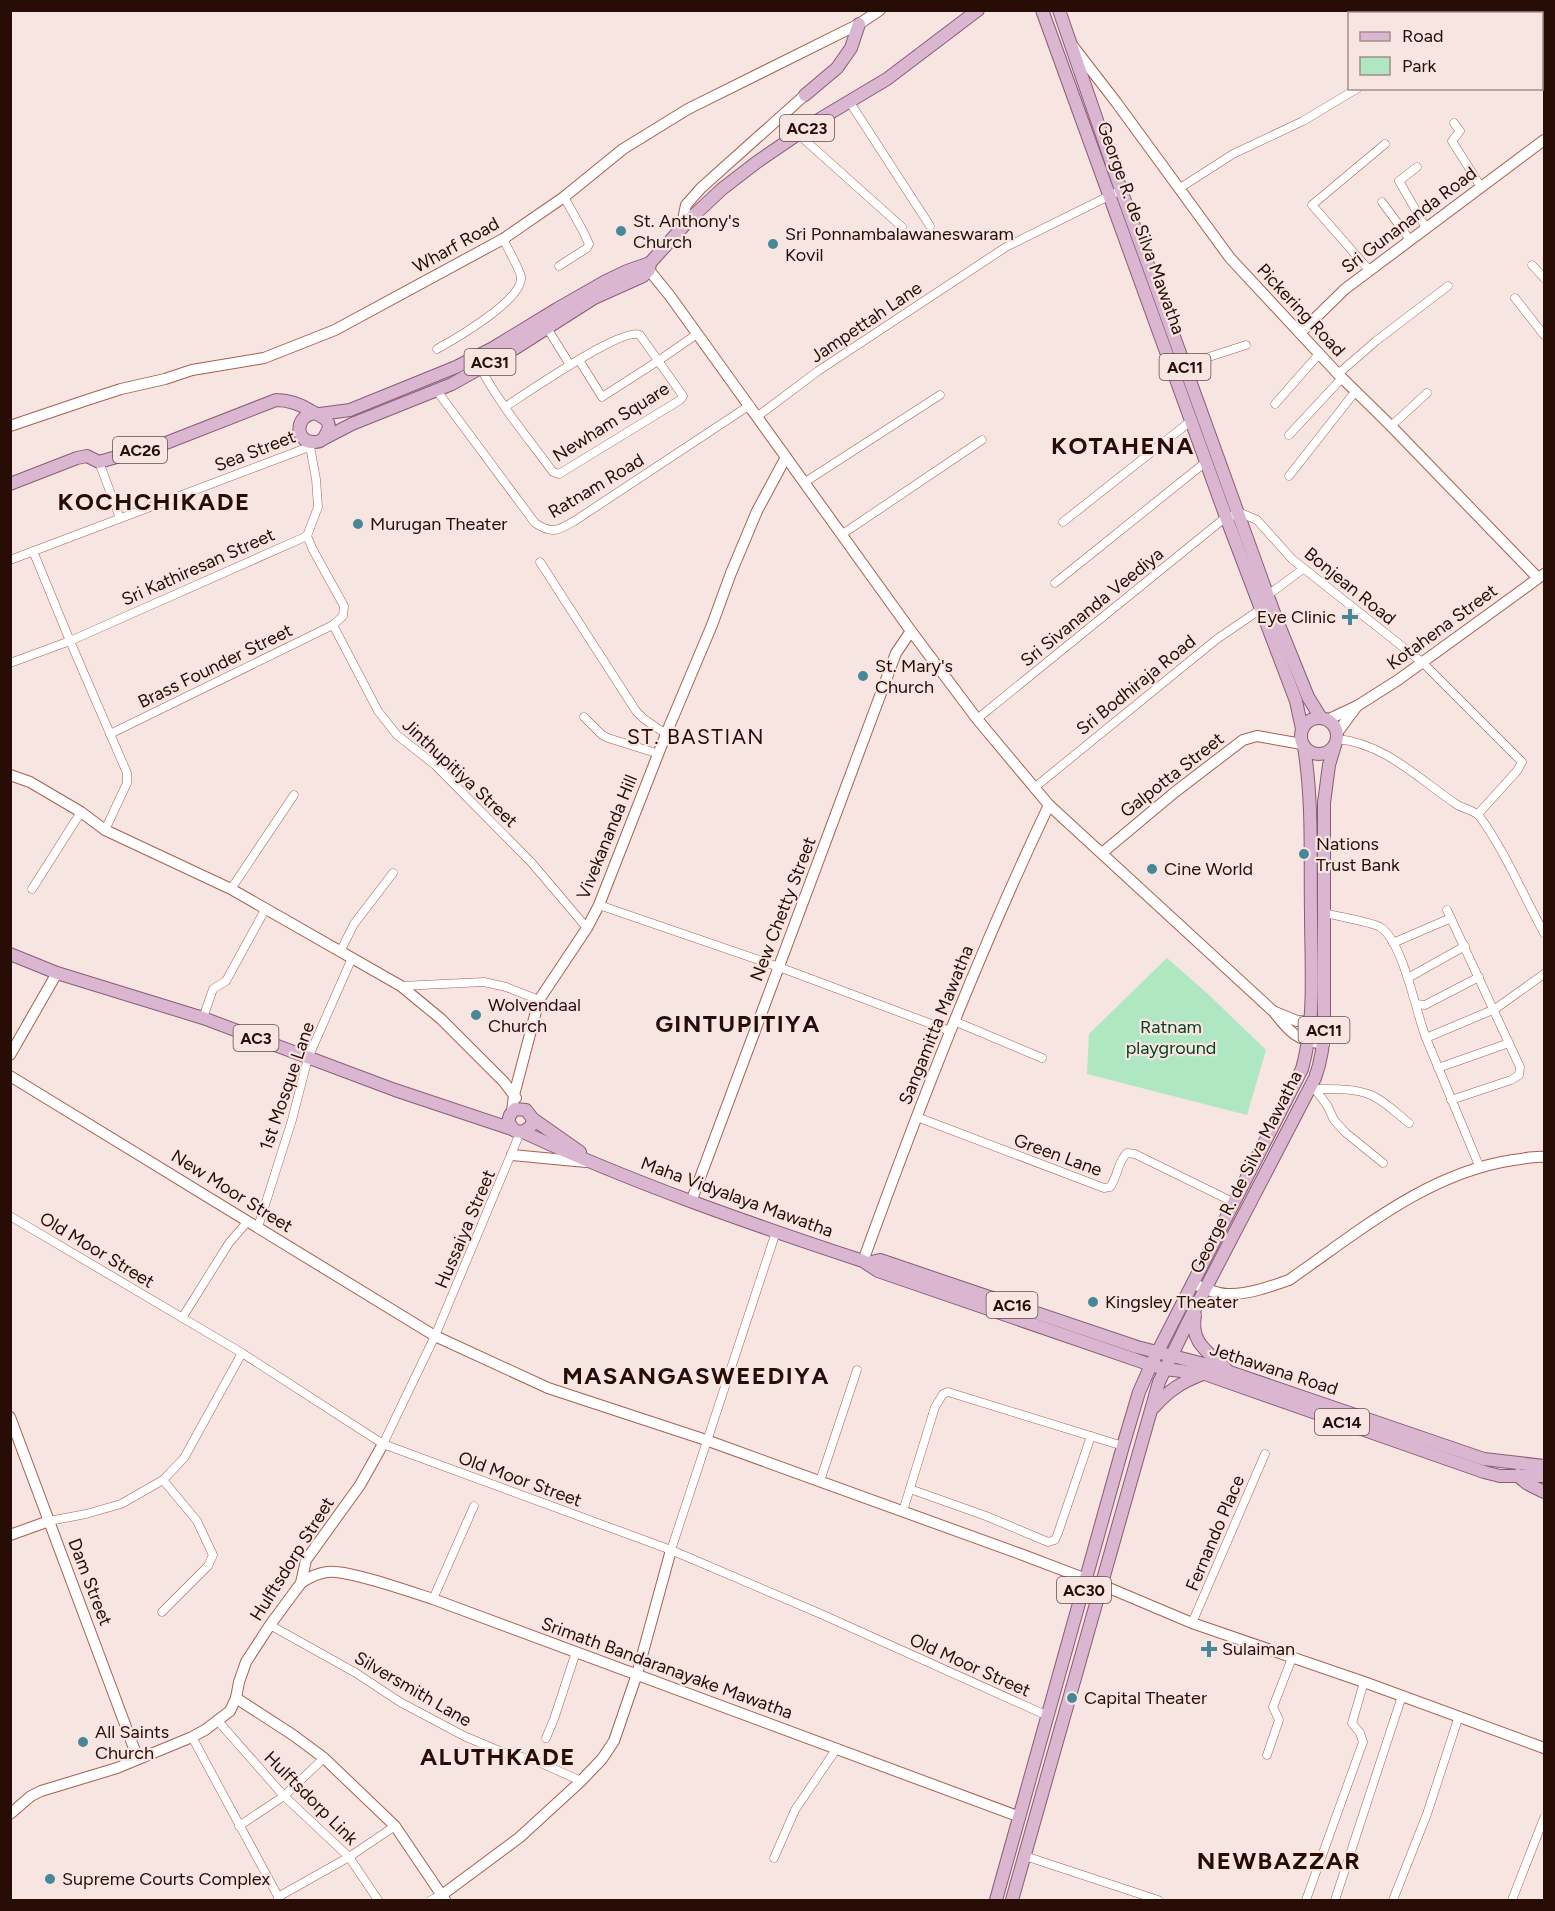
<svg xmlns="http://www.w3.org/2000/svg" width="1555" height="1911" viewBox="0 0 1555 1911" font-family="Figtree,sans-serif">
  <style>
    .park { fill: #aee7c1 }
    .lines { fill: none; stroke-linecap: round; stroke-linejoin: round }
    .street-casing { stroke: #a8604e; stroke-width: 9 }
    .secondary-casing { stroke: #a8604e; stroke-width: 12 }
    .primary-casing { stroke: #8b5b76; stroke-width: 14 }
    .street { stroke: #fff; stroke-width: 8 }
    .secondary { stroke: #fff; stroke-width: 10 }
    .primary { stroke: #dab6d1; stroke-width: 12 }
    .poi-dot { fill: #468898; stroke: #f6e5e0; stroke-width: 2 }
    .labels { text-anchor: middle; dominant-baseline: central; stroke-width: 4.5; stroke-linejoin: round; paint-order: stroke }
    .shield { fill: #f6e5e0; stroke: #664d47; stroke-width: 1.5 }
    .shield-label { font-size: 16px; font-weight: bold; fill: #280c06 }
    .street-label { font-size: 18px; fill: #280c06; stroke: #f6e5e0 }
    .poi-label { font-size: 18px; fill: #280c06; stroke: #f6e5e0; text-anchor: start }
    .park-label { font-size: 18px; fill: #034123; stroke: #f6e5e0 }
    .quarter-label { font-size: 21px; letter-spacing: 1.5px; fill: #280c06; stroke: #f6e5e0 }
    .district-label { font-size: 24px; font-weight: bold; letter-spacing: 1.5px; fill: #280c06; stroke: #f6e5e0 }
  </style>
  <rect width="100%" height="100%" fill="#f6e5e0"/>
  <!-- park -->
  <polygon class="park" points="1167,958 1210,996 1266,1050 1247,1115 1087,1074 1089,1034"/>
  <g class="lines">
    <defs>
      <g id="street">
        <polyline points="1476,14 1481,10"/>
        <polyline points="849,101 930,226"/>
        <polyline points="1454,123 1460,131 1452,141 1481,187"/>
        <polyline points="798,134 902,227"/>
        <polyline points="1417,167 1399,181 1426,228"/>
        <polyline points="1180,188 1233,154 1303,121 1358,88"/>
        <polyline points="1382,202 1410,240"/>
        <polyline points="1532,265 1544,278"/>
        <polyline points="559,266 587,248 589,244 583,231 564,197"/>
        <polyline points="1370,271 1312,205 1385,144"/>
        <polyline points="1515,298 1544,335"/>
        <polyline points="547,328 570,365"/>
        <path d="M437 349C455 339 523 300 521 277 520 270 507 247 503 239"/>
        <polyline points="579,360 602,397 658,361 697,334"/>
        <polyline points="1184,365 1246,345"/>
        <path d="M480 367C500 405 528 438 553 472L559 474 680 400 683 396 640 335C623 326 525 394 505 407"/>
        <polyline points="1338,374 1376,341 1448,286"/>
        <path d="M437 391 535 523C553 535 559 530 576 520L750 405"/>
        <polyline points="1275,404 1319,354"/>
        <polyline points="758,416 818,371 1006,247 1121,190"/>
        <polyline points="1391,426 1427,393"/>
        <polyline points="1289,435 1342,378"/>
        <polyline points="99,462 120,518"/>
        <polyline points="1289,476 1355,392"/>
        <polyline points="805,482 940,395"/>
        <polyline points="1063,522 1192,420"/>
        <polyline points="841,535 982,440"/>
        <polyline points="33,551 70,641 127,773 127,783 105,830"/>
        <polyline points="10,560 309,447"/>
        <polyline points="540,562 636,711 644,719 666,734"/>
        <polyline points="1055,583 1207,461"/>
        <polyline points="1268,595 1303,569"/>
        <polyline points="333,625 378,711 397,735 435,765 531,862 587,928"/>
        <polyline points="10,663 70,641 307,536 318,507 316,479 309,441"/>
        <polyline points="584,717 602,735 608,738 659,754"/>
        <polyline points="977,719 1226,517 1243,514 1257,520 1292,559 1423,663 1522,762 1517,771 1478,814"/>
        <polyline points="110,734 333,625 343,616 344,606 313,550 307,536"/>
        <path d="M1337 739C1384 743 1419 779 1456 804 1463 809 1475 810 1480 817 1506 853 1523 895 1544 933"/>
        <polyline points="1034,788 1217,639 1261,609"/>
        <polyline points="32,889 81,812"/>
        <polyline points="231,889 294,795"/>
        <polyline points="599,905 779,967 950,1031"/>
        <polyline points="1447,910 1520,1067 1519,1075 1511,1080 1451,1100"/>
        <path d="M1325 913C1339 917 1368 921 1380 927 1403 941 1416 1013 1426 1038L1480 1168"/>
        <polyline points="1393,943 1451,918"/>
        <polyline points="340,952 354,924 393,873"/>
        <polyline points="1408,978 1465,946"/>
        <polyline points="401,986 484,982 506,987 539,1000"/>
        <polyline points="1416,1004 1425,1005 1479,977"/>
        <polyline points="203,1018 213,989 226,981 266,908"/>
        <polyline points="954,1021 1042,1058"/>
        <polyline points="1426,1038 1495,1009 1544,974"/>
        <polyline points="1438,1068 1509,1043"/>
        <polyline points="1311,1084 1327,1105 1334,1120 1346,1133 1383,1163"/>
        <path d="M1315 1089C1334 1089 1353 1088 1371 1095 1385 1101 1397 1114 1409 1123"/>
        <path d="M917 1117 1104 1188 1110 1187C1118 1177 1117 1162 1127 1153L1135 1154 1233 1202"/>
        <polyline points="10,1216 242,1353 383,1444 671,1550 821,1614 1048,1716"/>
        <polyline points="258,1227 292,1120 308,1058 352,958"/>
        <polyline points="182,1318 229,1243 248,1221"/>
        <polyline points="383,1444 435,1336 520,1133"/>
        <polyline points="820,1481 857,1370"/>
        <polyline points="910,1489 986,1516 1048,1542 1055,1540 1058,1533 1091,1436"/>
        <polyline points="903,1511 935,1407 943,1394 948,1392 1123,1446"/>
        <polyline points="49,1521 86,1514 121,1504 163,1480 184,1458 242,1353"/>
        <polyline points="671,1550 776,1232"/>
        <polyline points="433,1599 474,1506"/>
        <polyline points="162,1612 208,1566 213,1555 197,1521 163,1480"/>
        <polyline points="1192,1623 1265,1454"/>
        <polyline points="270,1625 356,1673 400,1702 464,1736 502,1752 534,1760 581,1781"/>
        <polyline points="218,1721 284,1796 349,1857 378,1900"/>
        <polyline points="192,1737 280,1900"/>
        <polyline points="546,1738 554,1719 576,1652"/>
        <polyline points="1267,1755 1279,1720 1273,1707 1292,1658"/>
        <polyline points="239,1826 284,1796 324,1758"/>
        <polyline points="1025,1856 1158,1900"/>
        <polyline points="774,1858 795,1810 837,1748"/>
        <polyline points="278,1897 349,1857 395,1826"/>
        <polyline points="431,1900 442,1895"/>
        <polyline points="1306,1900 1363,1742 1360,1733 1352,1723 1364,1682"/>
        <polyline points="1335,1900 1402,1696"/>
        <polyline points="1393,1900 1427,1814 1459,1716"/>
        <polyline points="1512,1900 1544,1818"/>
      </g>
      <g id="secondary">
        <polyline points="1072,45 1116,102 1230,258 1338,374 1391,426 1538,578"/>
        <polyline points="681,229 686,205 701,188 805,95"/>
        <path d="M642 268 649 270 670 296 911 631 977 719 1049 805 1274 1012C1290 1033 1298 1041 1324 1044"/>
        <polyline points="1300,333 1345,289 1544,140"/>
        <polyline points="10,426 87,400 121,389 165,379 192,370 264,358 335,330 503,239 564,197 623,149 688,109 859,24 880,10"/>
        <polyline points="1327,720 1357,706 1398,680 1544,574"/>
        <polyline points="1337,733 1357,706"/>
        <polyline points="10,775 30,782 81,812 105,830 231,889 401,986 441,1019 504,1082 516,1098"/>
        <polyline points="1102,853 1175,792 1243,740 1257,736 1302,744"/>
        <polyline points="1275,1012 1297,1021 1324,1023"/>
        <polyline points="10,1055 57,973"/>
        <polyline points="10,1076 435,1336 548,1388 706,1440 1023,1555 1102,1585 1192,1623 1364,1682 1544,1748"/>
        <polyline points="512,1112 514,1095 539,1000 587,928 599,905 666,734 712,625 731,573 757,511 786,457"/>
        <polyline points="512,1155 586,1162"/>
        <polyline points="691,1202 896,653 911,631"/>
        <path d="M863 1261C919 1107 978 954 1049 805"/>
        <path d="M1192 1283C1203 1288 1216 1294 1228 1294 1247 1295 1272 1286 1289 1280 1358 1232 1427 1173 1513 1160 1523 1159 1534 1156 1544 1157"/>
        <polyline points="10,1417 138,1759"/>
        <polyline points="10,1535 49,1521"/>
        <path d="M301 1583C308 1578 319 1573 327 1572 347 1569 411 1592 433 1599L1020 1817"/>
        <polyline points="236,1698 293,1735 324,1758 395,1826 445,1900"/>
        <polyline points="10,1814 31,1796 41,1791 117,1768 192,1737 205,1730 230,1711 236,1698 239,1682 246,1662 270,1625 301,1583 306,1560 360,1485 383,1444"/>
        <polyline points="442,1895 520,1837 581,1781 602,1759 614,1741 637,1674 671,1550"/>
      </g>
      <g id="primary">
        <polyline points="1042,10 1226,517 1296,701 1302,729"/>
        <polyline points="1059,10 1121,190 1274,613 1308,697 1321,718"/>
        <polyline points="805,95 837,68 851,48 859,24"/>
        <polyline points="650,263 690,219 722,189 757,162 820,119 887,79 978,10"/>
        <polyline points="320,414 350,410 456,367 493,348 557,309 606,281 627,271 650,263"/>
        <polyline points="323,439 352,424 452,384 514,349 594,298 643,276 649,270 650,263"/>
        <path d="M10 484 77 458 87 456 99 462 166 443 276 400C290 400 300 404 311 411 320 416 335 420 326 434 324 439 320 442 315 442 296 444 293 417 314 413"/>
        <circle cx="1319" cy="736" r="18"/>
        <polyline points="10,954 57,973 203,1018 395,1090 512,1129"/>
        <polyline points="533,1119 531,1126 523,1132 515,1131 508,1122 510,1115 515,1109 526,1110 533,1119 580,1152"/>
        <path d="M523 1132C633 1183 748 1223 863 1261L878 1271 1151 1365 1165 1369 1205 1374 1484 1472 1500 1476H1544"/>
        <polyline points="867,1263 880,1260 1137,1347 1212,1366 1484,1459 1544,1466"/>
        <path d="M1195 1315C1190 1343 1207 1351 1226 1369"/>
        <path d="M1154 1407C1169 1390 1182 1382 1203 1374"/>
        <path d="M1518 1475C1524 1484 1535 1487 1544 1492"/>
        <path d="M996 1900 1123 1446 1139 1392 1151 1365 1302 1069C1316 1019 1311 964 1311 913 1310 858 1313 801 1304 747"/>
        <path d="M1012 1900 1159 1382 1187 1324 1315 1078C1322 1059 1324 1043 1324 1023V803L1329 765 1335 745"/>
      </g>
    </defs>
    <!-- street casing -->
    <use href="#street" class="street-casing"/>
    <!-- secondary casing -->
    <use href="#secondary" class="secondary-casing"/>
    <!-- primary casing -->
    <use href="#primary" class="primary-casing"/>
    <!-- street -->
    <use href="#street" class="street"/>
    <!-- secondary -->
    <use href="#secondary" class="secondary"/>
    <!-- primary -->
    <use href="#primary" class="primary"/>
  </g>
  <!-- markers -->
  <g class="poi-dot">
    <circle cx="621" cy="231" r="6"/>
    <circle cx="773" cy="244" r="6"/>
    <circle cx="358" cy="524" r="6"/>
    <path d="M1347 608h6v6h6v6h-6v6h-6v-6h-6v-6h6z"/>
    <circle cx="863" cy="676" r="6"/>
    <circle cx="1304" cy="854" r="6"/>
    <circle cx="1152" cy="869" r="6"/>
    <circle cx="476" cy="1015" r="6"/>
    <circle cx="1093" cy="1302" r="6"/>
    <path d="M1206 1640h6v6h6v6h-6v6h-6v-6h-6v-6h6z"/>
    <circle cx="1072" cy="1698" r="6"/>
    <circle cx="83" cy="1742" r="6"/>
    <circle cx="50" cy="1879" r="6"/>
  </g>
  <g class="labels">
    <!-- shield labels -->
    <g class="shield">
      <rect x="780" y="115" width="54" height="26" rx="4.5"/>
      <rect x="464.5" y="349" width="51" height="26" rx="4.5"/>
      <rect x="1159.5" y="354" width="51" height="26" rx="4.5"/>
      <rect x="113" y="437" width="54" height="26" rx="4.5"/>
      <rect x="1298.5" y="1017" width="51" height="26" rx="4.5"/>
      <rect x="233.5" y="1025" width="45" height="26" rx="4.5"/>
      <rect x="986.5" y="1292" width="51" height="26" rx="4.5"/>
      <rect x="1315" y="1409" width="54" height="26" rx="4.5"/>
      <rect x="1057" y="1577" width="54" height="26" rx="4.5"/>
    </g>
    <g class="shield-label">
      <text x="807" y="128">AC23</text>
      <text x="490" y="362">AC31</text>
      <text x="1185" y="367">AC11</text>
      <text x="140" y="450">AC26</text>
      <text x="1324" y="1030">AC11</text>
      <text x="256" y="1038">AC3</text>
      <text x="1012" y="1305">AC16</text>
      <text x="1342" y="1422">AC14</text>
      <text x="1084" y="1590">AC30</text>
    </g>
    <!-- street labels -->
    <g class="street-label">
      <text transform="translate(1409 220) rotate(-37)">Sri Gunananda Road</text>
      <text transform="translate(1141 228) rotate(70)">George R. de Silva Mawatha</text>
      <text transform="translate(456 245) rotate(-29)">Wharf Road</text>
      <text transform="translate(1301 310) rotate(47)">Pickering Road</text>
      <text transform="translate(866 322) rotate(-34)">Jampettah Lane</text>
      <text transform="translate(611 422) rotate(-32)">Newham Square</text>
      <text transform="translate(255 451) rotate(-21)">Sea Street</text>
      <text transform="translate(596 486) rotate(-31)">Ratnam Road</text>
      <text transform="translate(198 567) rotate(-24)">Sri Kathiresan Street</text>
      <text transform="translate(1350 586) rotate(39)">Bonjean Road</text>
      <text transform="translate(1092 607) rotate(-39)">Sri Sivananda Veediya</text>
      <text transform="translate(1442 627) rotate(-36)">Kotahena Street</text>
      <text transform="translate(215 666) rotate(-26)">Brass Founder Street</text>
      <text transform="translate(1136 685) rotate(-39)">Sri Bodhiraja Road</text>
      <text transform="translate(460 773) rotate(43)">Jinthupitiya Street</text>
      <text transform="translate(1172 775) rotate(-38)">Galpotta Street</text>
      <text transform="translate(607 837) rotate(-68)">Vivekananda Hill</text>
      <text transform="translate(783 909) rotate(-69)">New Chetty Street</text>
      <text transform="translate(936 1025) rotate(-68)">Sangamitta Mawatha</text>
      <text transform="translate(287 1086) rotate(-71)">1st Mosque Lane</text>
      <text transform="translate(1058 1155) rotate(20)">Green Lane</text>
      <text transform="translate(1246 1172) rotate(-63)">George R. de Silva Mawatha</text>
      <text transform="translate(232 1191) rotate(32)">New Moor Street</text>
      <text transform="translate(737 1197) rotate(20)">Maha Vidyalaya Mawatha</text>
      <text transform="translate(465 1229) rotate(-67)">Hussaiya Street</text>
      <text transform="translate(97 1250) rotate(31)">Old Moor Street</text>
      <text transform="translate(1274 1369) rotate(18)">Jethawana Road</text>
      <text transform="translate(520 1479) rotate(20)">Old Moor Street</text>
      <text transform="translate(1215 1533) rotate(-67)">Fernando Place</text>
      <text transform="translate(292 1559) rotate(-58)">Hulftsdorp Street</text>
      <text transform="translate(90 1582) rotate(69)">Dam Street</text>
      <text transform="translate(970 1665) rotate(24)">Old Moor Street</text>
      <text transform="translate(667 1668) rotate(20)">Srimath Bandaranayake Mawatha</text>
      <text transform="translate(413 1689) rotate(30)">Silversmith Lane</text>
      <text transform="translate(311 1798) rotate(45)">Hulftsdorp Link</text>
    </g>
    <!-- poi labels -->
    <g class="poi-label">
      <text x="633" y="221">St. Anthony's<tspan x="633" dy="21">Church</tspan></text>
      <text x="785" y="234">Sri Ponnambalawaneswaram<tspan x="785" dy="21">Kovil</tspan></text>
      <text x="370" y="524">Murugan Theater</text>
      <text x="1336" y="617" text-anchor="end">Eye Clinic</text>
      <text x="875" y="666">St. Mary's<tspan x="875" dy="21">Church</tspan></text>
      <text x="1316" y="844">Nations<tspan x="1316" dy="21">Trust Bank</tspan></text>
      <text x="1164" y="869">Cine World</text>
      <text x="488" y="1005">Wolvendaal<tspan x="488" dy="21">Church</tspan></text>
      <text x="1105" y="1302">Kingsley Theater</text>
      <text x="1222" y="1649">Sulaiman</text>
      <text x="1084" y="1698">Capital Theater</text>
      <text x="95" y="1732">All Saints<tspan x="95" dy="21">Church</tspan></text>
      <text x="62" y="1879">Supreme Courts Complex</text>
    </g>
    <!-- park labels -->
    <g class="park-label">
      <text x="1171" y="1027">Ratnam<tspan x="1171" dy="21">playground</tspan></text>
    </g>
    <!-- quarter labels -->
    <g class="quarter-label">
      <text x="696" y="736">ST. BASTIAN</text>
    </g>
    <!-- district labels -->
    <g class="district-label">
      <text x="1123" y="445">KOTAHENA</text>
      <text x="154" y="501">KOCHCHIKADE</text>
      <text x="738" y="1023">GINTUPITIYA</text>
      <text x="696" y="1375">MASANGASWEEDIYA</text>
      <text x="498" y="1756">ALUTHKADE</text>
      <text x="1279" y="1860">NEWBAZZAR</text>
    </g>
  </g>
  <!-- border -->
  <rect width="1555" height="1911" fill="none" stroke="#280c06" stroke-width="24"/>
  <!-- legend -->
  <rect x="1348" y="12" width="195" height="78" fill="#f6e5e0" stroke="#a48e89" stroke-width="1.5"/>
  <rect x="1360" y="32" width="30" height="9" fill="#dab6d1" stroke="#a48e89" stroke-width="1.5"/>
  <text x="1402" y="42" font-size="18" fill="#280c06">Road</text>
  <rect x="1360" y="57" width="30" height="18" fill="#aee7c1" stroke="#a48e89" stroke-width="1.5"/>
  <text x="1402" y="72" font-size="18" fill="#280c06">Park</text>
</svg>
